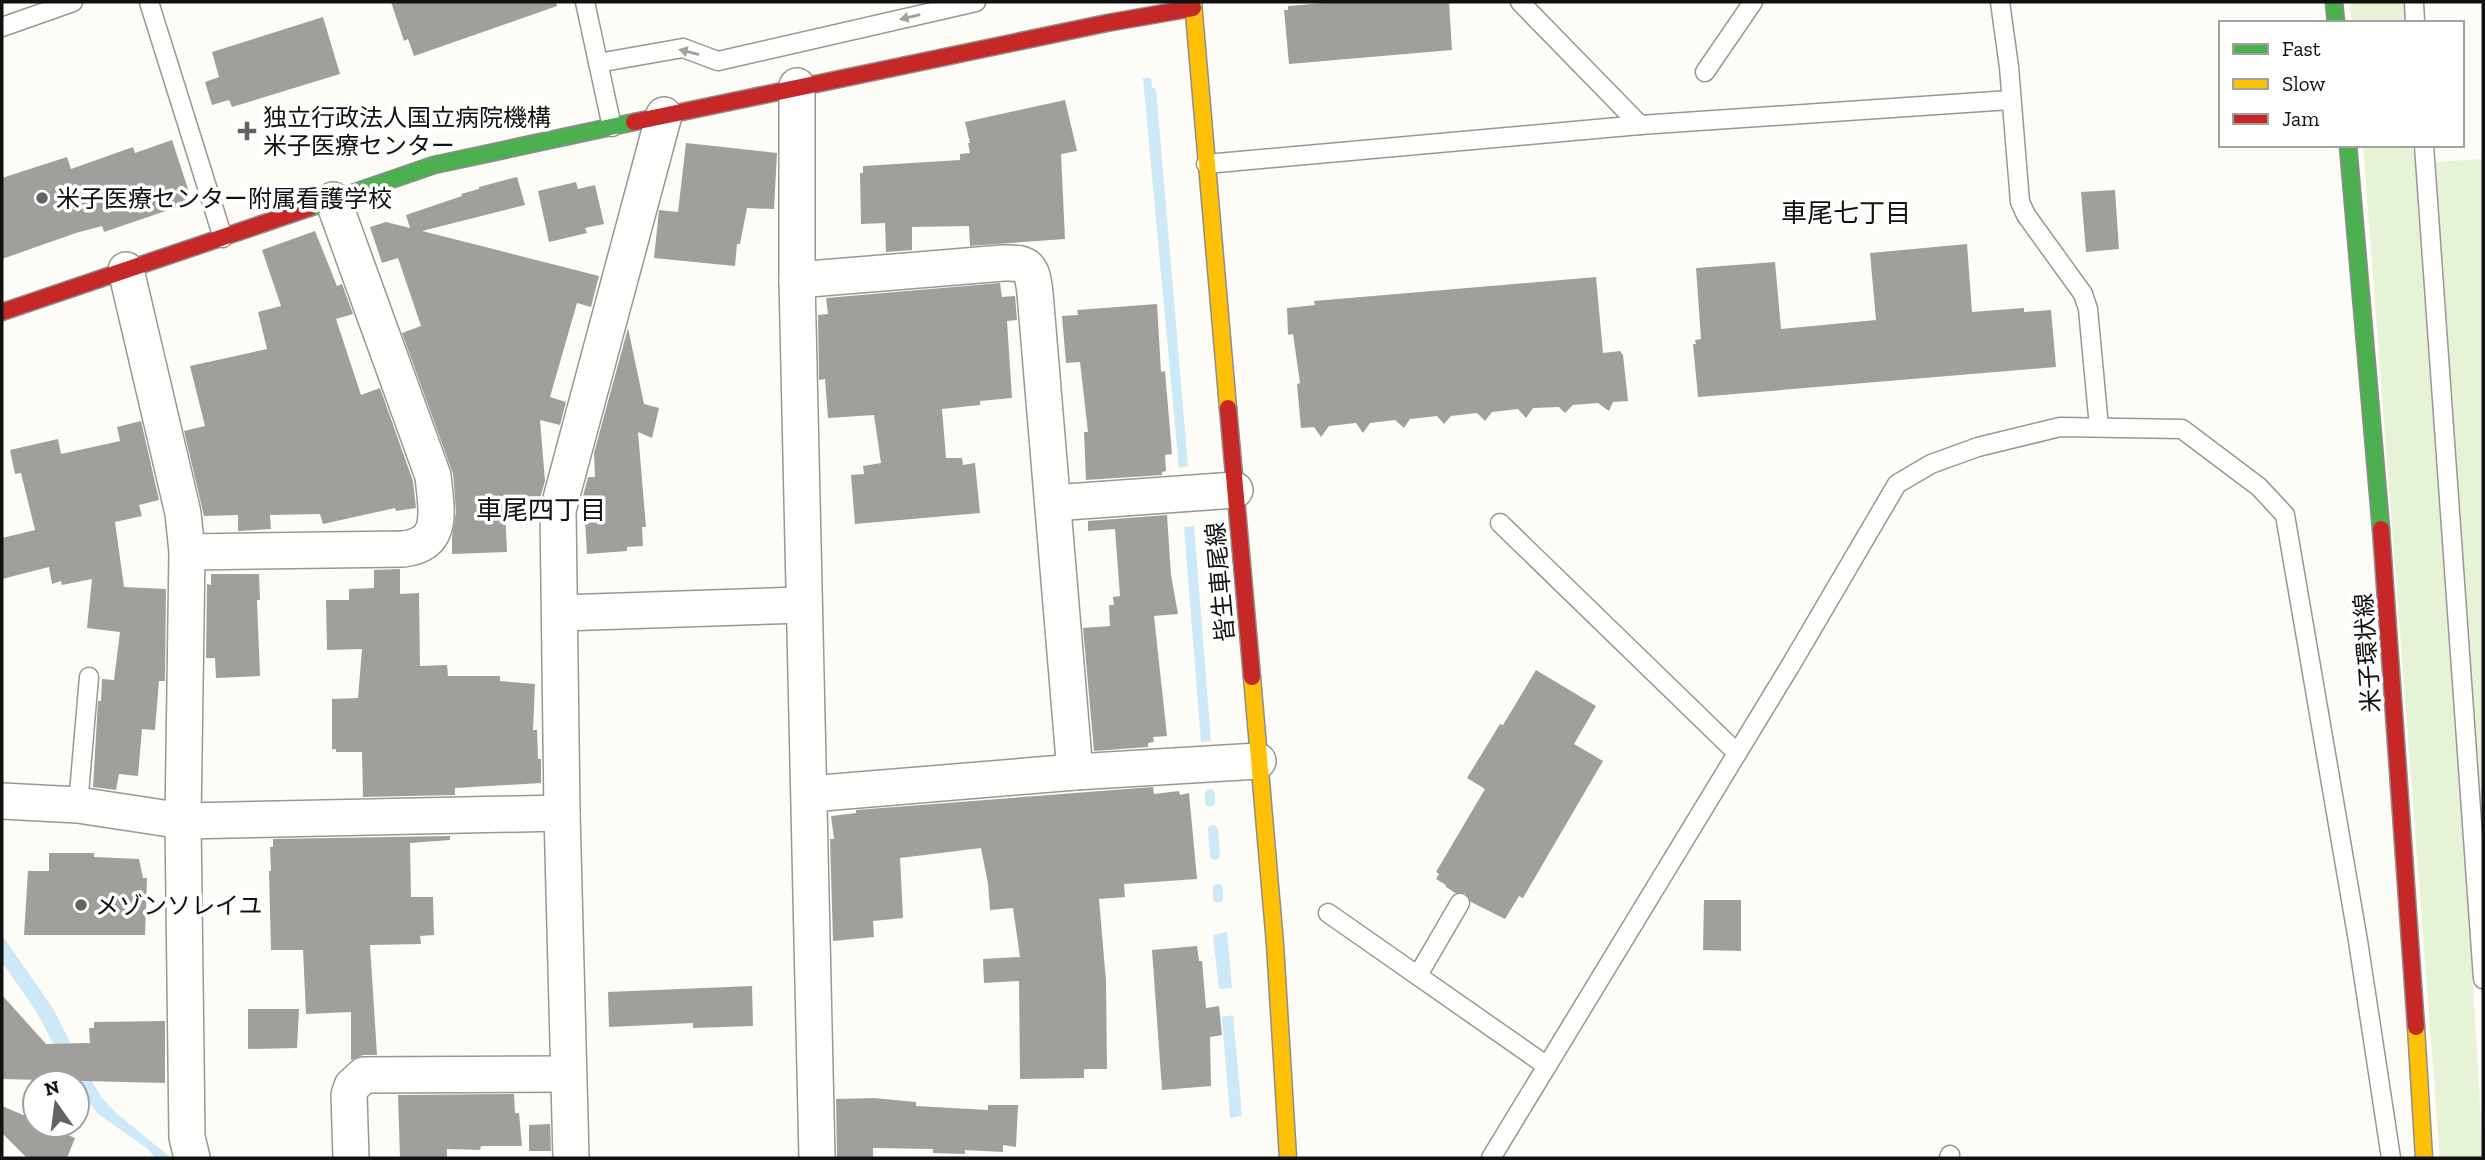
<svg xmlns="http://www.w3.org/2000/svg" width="2485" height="1160" viewBox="0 0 2485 1160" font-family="'Zilla Slab','Noto Sans JP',serif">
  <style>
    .green { fill: #e7f3d7 }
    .water { fill: #cde8f7 }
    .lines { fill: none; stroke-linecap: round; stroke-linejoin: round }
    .stream { stroke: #cde8f7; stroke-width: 10 }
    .building { fill: #a19f9c }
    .lane-casing { stroke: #979795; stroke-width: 21 }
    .street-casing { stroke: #979795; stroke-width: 38 }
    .fast-casing { stroke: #8e8d8b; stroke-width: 19 }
    .slow-casing { stroke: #8e8d8b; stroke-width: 19 }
    .jam-casing { stroke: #8e8d8b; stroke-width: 19 }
    .lane { stroke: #fffffe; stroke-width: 18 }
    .street { stroke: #fffffe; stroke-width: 35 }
    .fast { stroke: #4caf50; stroke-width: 16 }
    .slow { stroke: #ffc107; stroke-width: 16 }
    .jam { stroke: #c62828; stroke-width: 16 }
    .oneway { fill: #a0a09f }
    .poi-dot { fill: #646362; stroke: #fff; stroke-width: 2.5 }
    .labels { text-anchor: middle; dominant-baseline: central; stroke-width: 7; stroke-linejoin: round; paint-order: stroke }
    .poi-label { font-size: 24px; fill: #111; stroke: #fff; text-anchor: start }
    .street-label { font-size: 24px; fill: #111; stroke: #fff }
    .neighbourhood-label { font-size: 26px; fill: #111; stroke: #fff }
  </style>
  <rect width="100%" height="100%" fill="#fdfcf7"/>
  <!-- green -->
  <g class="green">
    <polygon points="2350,2 2407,2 2408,23 2352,23"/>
    <polygon points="2363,145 2418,145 2447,533 2483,1158 2440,1158"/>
    <polygon points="2483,159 2483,892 2435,162"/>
  </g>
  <!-- water -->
  <g class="water">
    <polygon points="1143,78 1151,78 1152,88 1156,89 1188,466 1179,468"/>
    <polygon points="1194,526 1211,741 1201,742 1184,527"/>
    <polygon points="1227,932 1232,988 1219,989 1213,935"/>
    <polygon points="2,935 54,1010 78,1058 102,1098 115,1112 171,1158 155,1158 149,1150 97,1113 77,1086 77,1083 73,1081 36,1011 2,962"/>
    <polygon points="1233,1015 1242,1116 1230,1118 1222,1017"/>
  </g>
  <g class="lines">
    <!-- stream -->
    <g class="stream">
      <polyline points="1210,794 1210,802"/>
      <polyline points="1213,830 1215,855"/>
      <polyline points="1218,898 1218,889"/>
    </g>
  </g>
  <!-- building -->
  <g class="building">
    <polygon points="391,2 556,2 557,6 414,56 408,39 404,41"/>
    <polygon points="1335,2 1449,2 1452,50 1289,64 1284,10 1288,10 1288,6"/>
    <polygon points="323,17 340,74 232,107 229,100 212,105 205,82 219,77 212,52"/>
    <polygon points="1065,100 1077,151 1061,154 1065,239 970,246 969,226 912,227 912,250 886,252 885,223 861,224 860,173 863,173 863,166 960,160 960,154 970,153 968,143 970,143 965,122"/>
    <polygon points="172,140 190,195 187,196 189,203 104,232 102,226 76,233 2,259 2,178 67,157 71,169 133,147 135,153"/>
    <polygon points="686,143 777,153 774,209 747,208 740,244 737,244 735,266 654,258 659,210 678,212"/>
    <polygon points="517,177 525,205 422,231 599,276 591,307 577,303 550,397 566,402 560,425 540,420 545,481 538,505 505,508 507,552 452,554 452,537 456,512 453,474 402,333 421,326 398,258 382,263 370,227 386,222 410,228 406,215 462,196 461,194 479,189 479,187"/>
    <polygon points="576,182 578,189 595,185 604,224 585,228 587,233 549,242 538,191"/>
    <polygon points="2115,190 2119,249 2086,252 2081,192"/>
    <polygon points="315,231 337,286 342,284 353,314 336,319 361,395 380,388 413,481 416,508 396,511 395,508 323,524 320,514 270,515 271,529 238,531 238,515 204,516 184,431 205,426 190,366 267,349 258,312 281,306 262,250"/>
    <polygon points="1967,244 1972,312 2024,308 2024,312 2051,310 2056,367 1698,397 1693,344 1696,344 1695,340 1701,339 1696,268 1775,262 1781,329 1876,320 1870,253"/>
    <polygon points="1596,277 1603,353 1620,351 1623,355 1628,401 1613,402 1609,411 1598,403 1573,405 1565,413 1559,407 1533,408 1526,418 1518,409 1492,412 1485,421 1477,413 1451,416 1444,424 1437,416 1410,419 1404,428 1395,420 1370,423 1363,433 1356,423 1329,426 1321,437 1314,427 1301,428 1297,384 1300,383 1293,334 1288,335 1287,308 1315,305 1314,301"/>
    <polygon points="1000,283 1002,297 1015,296 1017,320 1007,321 1012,398 980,401 980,405 942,409 946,458 962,458 963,465 975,463 980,513 855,524 851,475 864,474 863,466 881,463 874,415 828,418 825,379 819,380 818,315 828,314 826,298"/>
    <polygon points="1157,304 1161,372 1165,371 1172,454 1165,455 1166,471 1162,472 1162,475 1086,480 1084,432 1088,432 1080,362 1066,363 1062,316 1078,315 1077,310"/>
    <polygon points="628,328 644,404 659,408 652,438 638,432 646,527 642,527 643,546 627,547 627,551 587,554 584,504 581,504 588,477 595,477 594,453"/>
    <polygon points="141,421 159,500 139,505 142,516 115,522 124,587 166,589 165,681 159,681 155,730 142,729 138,776 119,774 116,790 93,787 98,701 101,701 102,679 114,680 120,632 87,628 92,579 62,585 61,581 52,584 49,567 2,579 2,538 35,530 21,473 15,474 10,450 58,439 61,454 120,441 117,427"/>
    <polygon points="1167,515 1171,575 1178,614 1154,616 1167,736 1153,737 1154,742 1148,743 1148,747 1094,751 1083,628 1110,626 1109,605 1114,605 1113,597 1120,596 1115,529 1088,531 1088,521"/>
    <polygon points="400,569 400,594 419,593 420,666 447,665 448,676 500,676 500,681 535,684 533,730 537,730 538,759 541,759 541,783 455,788 455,795 363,797 362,752 336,752 336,749 332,749 332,699 358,698 362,649 327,650 326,600 349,600 349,589 374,588 374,570"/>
    <polygon points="211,574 259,574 260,600 257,600 260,676 216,678 215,658 206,658 207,584 211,585"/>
    <polygon points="1536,670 1596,706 1574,744 1603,761 1523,898 1519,896 1505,919 1471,902 1465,893 1455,893 1445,886 1446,885 1436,879 1439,874 1436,872 1485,789 1467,778 1500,724 1503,725"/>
    <polygon points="1153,787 1154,794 1179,791 1180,795 1189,793 1197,879 1124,884 1125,897 1099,899 1106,981 1107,1069 1084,1069 1084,1078 1020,1079 1019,981 984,983 983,959 1020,957 1013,908 990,910 988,884 981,848 900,858 903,918 873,921 874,937 833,941 830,839 834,839 831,816 856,813 856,810"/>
    <polygon points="450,836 450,840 410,843 411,897 433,897 434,935 420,936 421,944 370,945 377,1055 363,1055 351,1060 351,1012 306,1014 303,950 271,950 269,871 271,871 270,847 273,847 273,839"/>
    <polygon points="49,853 94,853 94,857 139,859 143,878 147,878 145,935 24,935 28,871 49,871"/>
    <polygon points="1704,900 1741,900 1741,951 1703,950"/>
    <polygon points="1197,946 1199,961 1202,961 1206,1008 1219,1006 1222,1035 1210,1037 1211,1086 1162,1090 1152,950"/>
    <polygon points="752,986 753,1026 693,1028 693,1023 609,1027 608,992"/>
    <polygon points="2,995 46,1044 90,1043 89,1028 94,1028 94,1022 165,1021 165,1083 2,1079"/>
    <polygon points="248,1009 299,1009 297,1048 248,1049"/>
    <polygon points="514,1094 515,1113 519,1113 522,1146 481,1146 480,1150 447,1149 447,1158 400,1158 398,1095"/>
    <polygon points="873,1098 916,1102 916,1106 988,1110 988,1105 1018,1105 1016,1147 1003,1145 1003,1152 965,1150 965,1154 933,1153 933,1149 873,1148 873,1158 837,1158 836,1099"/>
    <polygon points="2,1106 35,1120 35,1125 45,1125 75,1138 67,1158 27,1158 2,1133"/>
    <polygon points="550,1124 551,1151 529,1151 529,1125"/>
  </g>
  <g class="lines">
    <defs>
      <g id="lane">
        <polyline points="149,2 223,238"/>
        <polyline points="585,2 612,127"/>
        <polyline points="1520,2 1640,125"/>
        <polyline points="2000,2 2009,67 2020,202 2026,215 2083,294 2088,309 2099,427"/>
        <polyline points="2414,2 2415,23"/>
        <polyline points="2,27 73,2"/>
        <polyline points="598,63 683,48 718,61 976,2"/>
        <polyline points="1705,72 1753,2"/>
        <polyline points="2424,145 2483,979"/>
        <polyline points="1206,164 1640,125 2010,100"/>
        <polyline points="1500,523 1737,753"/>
        <polyline points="78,805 89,677"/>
        <polyline points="1328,913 1547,1066"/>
        <polyline points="1418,975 1460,903"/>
        <polyline points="1491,1158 1792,663 1897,484 1931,464 1978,447 2060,427 2182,429 2259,487 2285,515 2358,941 2391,1158"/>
        <polyline points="1949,1158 1950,1155"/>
      </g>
      <g id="street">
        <polyline points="797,86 797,280 817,1158"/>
        <polyline points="126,270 183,513 187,552 183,821 187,1137 192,1158"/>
        <path d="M797 280 1003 263C1030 262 1032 268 1035 293L1075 772"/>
        <polyline points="1053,503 1235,490"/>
        <path d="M187 552 403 549C446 544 436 509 433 476L333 200"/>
        <polyline points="561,613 803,605"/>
        <polyline points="810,794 1075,772 1258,761"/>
        <polyline points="2,801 78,805 183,821 562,813"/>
        <polyline points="351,1158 349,1095 352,1086 364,1075 568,1074"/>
        <polyline points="571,1158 562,813 558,510 664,115"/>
      </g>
      <g id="fast">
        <polyline points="2334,2 2336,23"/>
        <polyline points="2348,145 2381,529"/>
        <polyline points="309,208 434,165 634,122"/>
      </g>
      <g id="slow">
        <polyline points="1193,2 1228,408"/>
        <polyline points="1252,677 1275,944 1288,1158"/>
        <polyline points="2416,1027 2424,1158"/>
      </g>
      <g id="jam">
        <polyline points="634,122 1107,23 1193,8"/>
        <polyline points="2,312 309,208"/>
        <polyline points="1228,408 1252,677"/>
        <polyline points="2381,529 2416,1027"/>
      </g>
    </defs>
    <!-- lane casing -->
    <use href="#lane" class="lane-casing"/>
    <!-- street casing -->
    <use href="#street" class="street-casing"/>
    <!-- fast casing -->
    <use href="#fast" class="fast-casing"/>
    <!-- slow casing -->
    <use href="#slow" class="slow-casing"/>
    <!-- jam casing -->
    <use href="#jam" class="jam-casing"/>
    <!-- lane -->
    <use href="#lane" class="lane"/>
    <!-- street -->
    <use href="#street" class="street"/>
    <!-- fast -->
    <use href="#fast" class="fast"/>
    <!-- slow -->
    <use href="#slow" class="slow"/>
    <!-- jam -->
    <use href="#jam" class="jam"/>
  </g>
  <!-- one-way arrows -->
  <defs><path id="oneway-solid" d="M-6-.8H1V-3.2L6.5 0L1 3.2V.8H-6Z" transform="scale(1.75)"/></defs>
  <g class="oneway">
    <use href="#oneway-solid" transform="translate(910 17) rotate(167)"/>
    <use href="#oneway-solid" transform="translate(689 52) rotate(-166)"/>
  </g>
  <!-- markers -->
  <g class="poi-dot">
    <path d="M243.5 120.5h7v7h7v7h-7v7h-7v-7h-7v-7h7z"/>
    <circle cx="42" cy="198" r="7"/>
    <circle cx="81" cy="905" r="7"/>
  </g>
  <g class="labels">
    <!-- poi labels -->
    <g class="poi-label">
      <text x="263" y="117">独立行政法人国立病院機構<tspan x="263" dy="28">米子医療センター</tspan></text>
      <text x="56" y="198">米子医療センター附属看護学校</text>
      <text x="95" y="905">メゾンソレイユ</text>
    </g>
    <!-- street labels -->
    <g class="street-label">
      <text transform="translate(1220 582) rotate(-95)">皆生車尾線</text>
      <text transform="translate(2367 653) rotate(-94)">米子環状線</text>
    </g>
    <!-- neighbourhood labels -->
    <g class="neighbourhood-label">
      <text x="1846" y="213">車尾七丁目</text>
      <text x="541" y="510">車尾四丁目</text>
    </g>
  </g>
  <!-- border -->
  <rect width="2485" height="1160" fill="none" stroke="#111111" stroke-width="7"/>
  <!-- legend -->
  <rect x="2219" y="21" width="245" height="126" fill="#ffffff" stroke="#a0a0a0" stroke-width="2"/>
  <rect x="2233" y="44" width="35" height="10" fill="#4caf50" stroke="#a0a0a0" stroke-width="2"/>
  <text x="2282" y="56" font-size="21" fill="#111111">Fast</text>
  <rect x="2233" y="79" width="35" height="10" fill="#ffc107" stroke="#a0a0a0" stroke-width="2"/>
  <text x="2282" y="91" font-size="21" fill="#111111">Slow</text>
  <rect x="2233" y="114" width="35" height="10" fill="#c62828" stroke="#a0a0a0" stroke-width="2"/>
  <text x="2282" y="126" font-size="21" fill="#111111">Jam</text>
  <!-- north arrow -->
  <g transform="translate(56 1104) rotate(346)"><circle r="33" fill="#ffffff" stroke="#a0a0a0" stroke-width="2"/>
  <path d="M0-5L12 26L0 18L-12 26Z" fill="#646362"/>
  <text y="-10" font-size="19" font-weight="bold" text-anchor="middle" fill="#111111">N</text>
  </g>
</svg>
